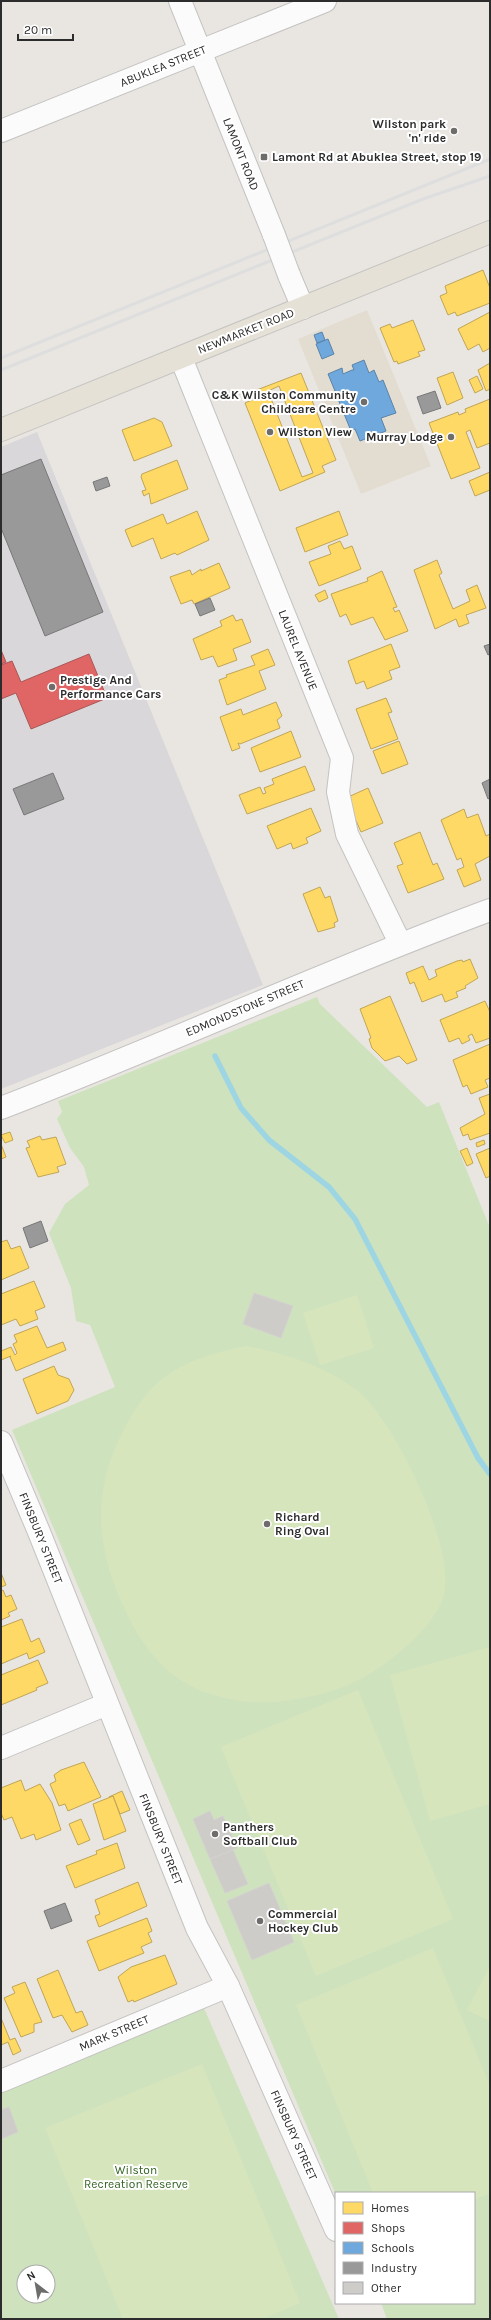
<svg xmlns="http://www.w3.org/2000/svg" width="491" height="2320" viewBox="0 0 491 2320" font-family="Karla,sans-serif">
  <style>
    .industrial { fill: #d9d7d9 }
    .education { fill: #e3ddd1 }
    .green { fill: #cee2be; fill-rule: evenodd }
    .pitch { fill: #d7e5bd }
    .homes { fill: #ffd966; stroke: #c0a555; fill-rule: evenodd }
    .shops { fill: #e06666; stroke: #a55 }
    .schools { fill: #6fa8dc; stroke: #5b83a7 }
    .industry { fill: #999; stroke: #787878 }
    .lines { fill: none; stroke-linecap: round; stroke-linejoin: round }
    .stream { stroke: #9dd5e3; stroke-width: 5.5 }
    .building { fill: #ceccc9; stroke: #d4d2ce }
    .minor-casing { stroke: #c4c3c2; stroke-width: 24 }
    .major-casing { stroke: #c5c4c2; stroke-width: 24 }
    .minor { stroke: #fcfbfb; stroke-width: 22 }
    .major { stroke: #e6e1d6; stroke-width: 22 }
    .rail { stroke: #dededf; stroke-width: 3 }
    .minor-bridge-casing { stroke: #c4c3c2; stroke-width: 24; stroke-linecap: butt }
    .minor-bridge { stroke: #fcfbfb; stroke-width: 22 }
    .poi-dot { fill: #6e6d6c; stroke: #fff; stroke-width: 1.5 }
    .labels { text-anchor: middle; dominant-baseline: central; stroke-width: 4; stroke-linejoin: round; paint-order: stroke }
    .street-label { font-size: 12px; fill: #2c2c2c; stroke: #fff }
    .poi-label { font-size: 12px; font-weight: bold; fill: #2c2c2c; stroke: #fff; text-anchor: start }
    .park-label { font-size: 12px; fill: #326321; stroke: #fff }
  </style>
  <rect width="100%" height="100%" fill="#e9e6e2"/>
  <!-- industrial -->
  <polygon class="industrial" points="37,432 263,985 1,1089 1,447"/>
  <!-- education -->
  <polygon class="education" points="367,310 431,466 361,494 298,339"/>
  <!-- green -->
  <g class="green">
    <polygon points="317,997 320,1004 427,1107 439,1102 490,1228 490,2319 387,2319 381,2303 474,2303 474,2193 336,2193 336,2195 12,1430 115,1387 90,1325 76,1321 71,1288 49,1233 65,1204 89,1185 84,1167 70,1148 57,1119 62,1112 58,1101"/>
    <path d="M204 2008 339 2319H1V2092ZM24 2272H48V2296H24Z"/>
  </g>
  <!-- pitch -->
  <g class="pitch">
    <polygon points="357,1295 374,1348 320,1365 303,1313"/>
    <path d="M247 1346C287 1354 325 1366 358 1391 394 1420 459 1553 443 1598 438 1612 426 1628 415 1638 377 1675 343 1693 290 1700 253 1706 211 1700 179 1679 157 1664 139 1639 128 1616 98 1555 90 1500 120 1437 131 1415 142 1396 161 1380 186 1360 217 1352 247 1346Z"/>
    <polygon points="490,1647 490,1804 430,1821 390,1675"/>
    <polygon points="358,1690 453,1919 316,1976 221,1747"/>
    <polygon points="433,1948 490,2086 490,2193 474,2200 474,2193 373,2193 296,2005"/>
    <polygon points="490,1966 490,2021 467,2010"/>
    <polygon points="202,2064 300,2303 262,2319 123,2319 45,2128"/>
  </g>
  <!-- homes -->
  <g class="homes">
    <polygon points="483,270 490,288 490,303 457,316 455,312 448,315 440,296 447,293 445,286"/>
    <polygon points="490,312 490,348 483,352 479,344 468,350 458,329"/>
    <polygon points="413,320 425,350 418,352 420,356 398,364 397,361 394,362 380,328 390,324 392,328"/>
    <polygon points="490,363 490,389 486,391 478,370"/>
    <polygon points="453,372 463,398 447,405 437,378"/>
    <path d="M301 373 336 460 322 466 325 472 280 491 245 403 257 398 254 391ZM279 386 313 473 302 477 268 391Z"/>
    <polygon points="477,376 483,389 475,393 469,380"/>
    <polygon points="490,399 490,443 477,448 470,430 466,432 480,468 451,479 429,423 458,412 459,415 466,412 465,409"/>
    <polygon points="154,418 162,422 172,446 134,461 122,430"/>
    <polygon points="177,460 188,489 151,504 149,493 144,496 142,491 146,490 141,477 142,474"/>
    <polygon points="490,472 490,490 475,496 469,481"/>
    <polygon points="197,511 209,540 177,555 175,553 161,559 153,538 132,547 125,530 163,514 167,524"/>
    <polygon points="339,511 348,535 305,552 296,528"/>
    <polygon points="340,541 344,549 352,546 361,569 319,586 309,562 331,554 328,546"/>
    <polygon points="437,560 442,573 439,575 453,609 470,601 466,590 477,585 486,608 466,615 469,623 459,627 456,619 435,629 414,570"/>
    <polygon points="219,563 230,588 194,604 192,600 181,604 170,577 190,570 192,575 201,569 201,571"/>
    <polygon points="382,571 397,607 393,608 395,612 399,610 408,631 385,640 373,617 351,625 346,614 340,617 331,594 368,581 367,578"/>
    <polygon points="325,590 328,598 319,602 315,595"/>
    <polygon points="233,615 236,621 242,619 251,642 233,649 237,660 218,667 213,656 201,660 193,639 222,626 220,621"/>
    <polygon points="391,644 400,667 389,671 392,679 367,689 364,681 356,684 348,661"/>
    <polygon points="268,649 275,665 259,671 266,689 227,705 219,680 227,677 226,675 255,665 251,656"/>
    <polygon points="386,698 392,712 388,713 398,739 371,749 356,709"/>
    <polygon points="276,702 282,716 277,720 280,728 240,744 238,743 240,748 232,751 220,717 241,709 243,715"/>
    <polygon points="291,731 301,757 260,772 251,748"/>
    <polygon points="399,741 408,764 382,774 373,751"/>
    <polygon points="305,766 315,790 247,814 239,795 260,787 263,794 266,793 264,788 274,784 272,779"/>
    <polygon points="368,788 383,823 361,832 346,798"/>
    <polygon points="311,808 321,831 306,838 308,843 293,849 291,843 277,849 267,826"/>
    <polygon points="464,809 467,818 478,814 486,836 490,834 490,856 475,864 481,880 464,887 457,870 464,867 461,858 457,860 441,820"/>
    <polygon points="420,832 433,865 437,863 444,879 408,893 397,866 403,864 394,843"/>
    <polygon points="320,887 325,898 330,896 338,921 334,923 335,927 318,932 303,894"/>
    <polygon points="470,959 478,978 465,986 466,988 456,992 458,997 445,1002 442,994 422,1002 414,982 410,984 406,973 423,966 429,980 437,976 435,970 440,968 457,961 462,960 463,962"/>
    <polygon points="390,996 417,1060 407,1064 399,1056 385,1061 372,1048 369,1039 371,1038 360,1009"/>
    <polygon points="485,1001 490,1012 490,1038 476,1043 472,1034 468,1036 470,1040 462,1044 459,1038 449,1042 440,1020"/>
    <polygon points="490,1044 490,1078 485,1080 488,1087 471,1094 467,1085 463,1087 453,1060"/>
    <polygon points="490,1094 490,1133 470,1140 468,1134 463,1136 460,1128 485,1114 479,1098"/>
    <polygon points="10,1132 13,1140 5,1143 1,1135"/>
    <polygon points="40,1136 42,1140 56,1137 66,1164 57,1167 59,1172 38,1177 26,1148 30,1147 27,1141"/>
    <polygon points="484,1140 485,1144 477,1147 476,1143"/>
    <polygon points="1,1144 6,1157 1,1159"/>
    <polygon points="467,1148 473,1163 467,1166 460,1151"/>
    <polygon points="490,1148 490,1176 486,1178 476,1154"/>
    <polygon points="7,1240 11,1249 20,1246 29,1268 1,1280 1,1242"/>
    <polygon points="34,1281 45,1307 35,1311 38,1319 20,1326 16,1319 1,1325 1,1294"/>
    <polygon points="37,1326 47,1348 63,1342 66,1350 16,1371 10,1357 11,1356 1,1360 1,1351 11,1347 15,1355 17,1353 13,1344 17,1342 14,1335"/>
    <polygon points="54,1366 58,1375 69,1379 74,1390 68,1401 37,1414 23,1379"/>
    <polygon points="1,1573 6,1585 1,1587"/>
    <polygon points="3,1590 6,1597 11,1595 17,1609 8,1613 10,1616 1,1620 1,1591"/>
    <polygon points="22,1619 31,1642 39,1638 45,1652 29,1659 27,1653 1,1664 1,1627"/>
    <polygon points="38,1660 48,1683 36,1688 37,1690 1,1705 1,1675"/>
    <polygon points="84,1762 101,1797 68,1811 65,1804 59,1806 50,1784 56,1781 54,1775 61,1770"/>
    <polygon points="21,1780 25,1791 40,1784 52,1803 61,1830 36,1840 34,1834 21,1839 12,1817 4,1820 1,1813 1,1788"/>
    <polygon points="122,1791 130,1810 120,1814 113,1796 109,1797"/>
    <polygon points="113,1796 126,1831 104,1840 93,1804"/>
    <polygon points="81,1819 90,1840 78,1845 69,1824"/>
    <polygon points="117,1843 125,1868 75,1888 66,1866 97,1854 96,1851"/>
    <polygon points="138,1882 147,1906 99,1927 95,1916 100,1914 95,1900"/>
    <polygon points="147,1918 152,1931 148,1933 152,1942 141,1947 144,1953 99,1971 87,1941"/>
    <polygon points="165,1955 177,1984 134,2002 133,2000 128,2002 118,1977 131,1967"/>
    <polygon points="58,1970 76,2013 82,2011 88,2025 72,2032 62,2015 53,2018 37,1979"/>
    <polygon points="25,1982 42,2022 34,2024 34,2032 21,2037 4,1998 15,1993 12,1987"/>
    <polygon points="1,2018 10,2040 15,2038 21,2051 13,2055 8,2042 1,2045"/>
  </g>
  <!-- shops -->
  <g class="shops">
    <polygon points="1,650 6,662 1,664"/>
    <polygon points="89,654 107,698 31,729 16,693 1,699 1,665 12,661 21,682"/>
  </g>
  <!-- schools -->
  <g class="schools">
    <polygon points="322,332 325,340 317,343 314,335"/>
    <polygon points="328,339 334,354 322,359 316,344"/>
    <polygon points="364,360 369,373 374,370 379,382 383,380 396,413 381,418 386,431 360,441 355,429 351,431 338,399 335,400 332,392 335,391 328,374 342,368 343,374 352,370 354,370 352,365"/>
  </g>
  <!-- industry -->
  <g class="industry">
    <polygon points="435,391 441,408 423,414 417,397"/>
    <polygon points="41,459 103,612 45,636 1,528 1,475"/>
    <polygon points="107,477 110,486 96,491 93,482"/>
    <polygon points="210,598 215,610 200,616 195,604"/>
    <polygon points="490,644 490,654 488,655 484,646"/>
    <polygon points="53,773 64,799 24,815 13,789"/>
    <polygon points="490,779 490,798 488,799 482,783"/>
    <polygon points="41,1221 48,1241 30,1248 23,1228"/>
    <polygon points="65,1903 72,1921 51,1929 44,1911"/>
  </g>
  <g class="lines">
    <!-- stream -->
    <polyline class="stream" points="215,1056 241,1108 269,1140 329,1187 355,1219 478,1458 490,1474"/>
  </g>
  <!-- building -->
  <g class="building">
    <polygon points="254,1293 293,1306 281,1338 243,1324"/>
    <polygon points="210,1811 214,1820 223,1816 237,1848 210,1859 193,1819"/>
    <polygon points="233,1850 248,1884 225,1893 210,1859"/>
    <polygon points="269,1883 294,1942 252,1960 227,1901"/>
    <polygon points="9,2107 18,2132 1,2139 1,2110"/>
  </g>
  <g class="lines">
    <defs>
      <g id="minor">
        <polyline points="180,1 274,235"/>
        <polyline points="1,131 325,1"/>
        <polyline points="289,275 303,308"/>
        <polyline points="181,358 342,758 338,792 347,834 400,943"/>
        <path d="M1 1108C165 1045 325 971 490 910"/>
        <polyline points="1,1442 39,1532 197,1928 228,1986 336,2230"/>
        <polyline points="1,1748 107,1704"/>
        <polyline points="1,2081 228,1986"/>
      </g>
      <polyline id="major" points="1,430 490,232"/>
    </defs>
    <!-- minor casing -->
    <use href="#minor" class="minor-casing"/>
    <!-- major casing -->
    <use href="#major" class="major-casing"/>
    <!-- minor -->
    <use href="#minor" class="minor"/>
    <!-- major -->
    <use href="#major" class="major"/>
    <!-- rail -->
    <g class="rail">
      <polyline points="1,358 490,159"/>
      <polyline points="1,370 423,199 490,176"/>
    </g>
    <defs>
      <polyline id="minor-bridge" points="274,235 289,275"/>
    </defs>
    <!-- minor-bridge casing -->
    <use href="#minor-bridge" class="minor-bridge-casing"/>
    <!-- minor-bridge -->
    <use href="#minor-bridge" class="minor-bridge"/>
  </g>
  <!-- markers -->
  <g class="poi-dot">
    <circle cx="454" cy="131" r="4"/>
    <rect x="260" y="153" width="8" height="8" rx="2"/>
    <circle cx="364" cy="402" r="4"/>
    <circle cx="270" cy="432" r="4"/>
    <circle cx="451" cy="437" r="4"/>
    <circle cx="52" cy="687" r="4"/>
    <circle cx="267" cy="1524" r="4"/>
    <circle cx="215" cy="1834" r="4"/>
    <circle cx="260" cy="1921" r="4"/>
  </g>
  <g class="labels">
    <!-- street labels -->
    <g class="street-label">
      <text transform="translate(163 66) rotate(-22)">ABUKLEA STREET</text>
      <text transform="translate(241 154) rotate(68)">LAMONT ROAD</text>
      <text transform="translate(246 331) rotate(-22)">NEWMARKET ROAD</text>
      <text transform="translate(298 650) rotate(68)">LAUREL AVENUE</text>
      <text transform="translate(245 1008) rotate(-23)">EDMONDSTONE STREET</text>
      <text transform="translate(41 1538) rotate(68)">FINSBURY STREET</text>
      <text transform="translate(161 1839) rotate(68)">FINSBURY STREET</text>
      <text transform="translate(114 2033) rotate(-23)">MARK STREET</text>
      <text transform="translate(294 2135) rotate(66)">FINSBURY STREET</text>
    </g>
    <!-- poi labels -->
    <g class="poi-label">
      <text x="446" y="124" text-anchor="end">Wilston park<tspan x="446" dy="14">'n' ride</tspan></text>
      <text x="272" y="157">Lamont Rd at Abuklea Street, stop 19</text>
      <text x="356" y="395" text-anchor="end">C&amp;K Wilston Community<tspan x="356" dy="14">Childcare Centre</tspan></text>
      <text x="278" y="432">Wilston View</text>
      <text x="443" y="437" text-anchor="end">Murray Lodge</text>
      <text x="60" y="680">Prestige And<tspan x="60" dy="14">Performance Cars</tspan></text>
      <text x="275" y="1517">Richard<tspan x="275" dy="14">Ring Oval</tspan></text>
      <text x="223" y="1827">Panthers<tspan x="223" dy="14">Softball Club</tspan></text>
      <text x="268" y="1914">Commercial<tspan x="268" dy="14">Hockey Club</tspan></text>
    </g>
    <!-- park labels -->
    <g class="park-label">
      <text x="136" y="2170">Wilston<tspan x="136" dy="14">Recreation Reserve</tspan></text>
    </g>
  </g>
  <!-- border -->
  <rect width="491" height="2320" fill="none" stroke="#2c2c2c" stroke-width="4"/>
  <!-- legend -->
  <rect x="335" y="2192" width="140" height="112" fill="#ffffff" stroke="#ababab"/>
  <rect x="343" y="2202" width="20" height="12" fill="#ffd966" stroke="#ababab"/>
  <text x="371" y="2212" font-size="12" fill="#2c2c2c">Homes</text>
  <rect x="343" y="2222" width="20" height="12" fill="#e06666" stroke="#ababab"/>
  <text x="371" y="2232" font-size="12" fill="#2c2c2c">Shops</text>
  <rect x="343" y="2242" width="20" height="12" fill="#6fa8dc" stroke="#ababab"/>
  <text x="371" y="2252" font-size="12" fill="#2c2c2c">Schools</text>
  <rect x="343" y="2262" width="20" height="12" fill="#999999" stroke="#ababab"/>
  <text x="371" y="2272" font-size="12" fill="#2c2c2c">Industry</text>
  <rect x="343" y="2282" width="20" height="12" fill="#ceccc9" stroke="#ababab"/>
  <text x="371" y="2292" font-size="12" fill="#2c2c2c">Other</text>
  <!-- north arrow -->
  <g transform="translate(36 2284) rotate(329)"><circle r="19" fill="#ffffff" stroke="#ababab"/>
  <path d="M0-3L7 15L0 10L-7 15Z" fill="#6e6d6c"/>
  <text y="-6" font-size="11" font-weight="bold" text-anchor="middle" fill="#2c2c2c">N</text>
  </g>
  <!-- scale -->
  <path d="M18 34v6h55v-6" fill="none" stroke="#2c2c2c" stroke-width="2"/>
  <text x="24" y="34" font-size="12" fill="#2c2c2c" stroke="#ffffff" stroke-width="3" paint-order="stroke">20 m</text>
</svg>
